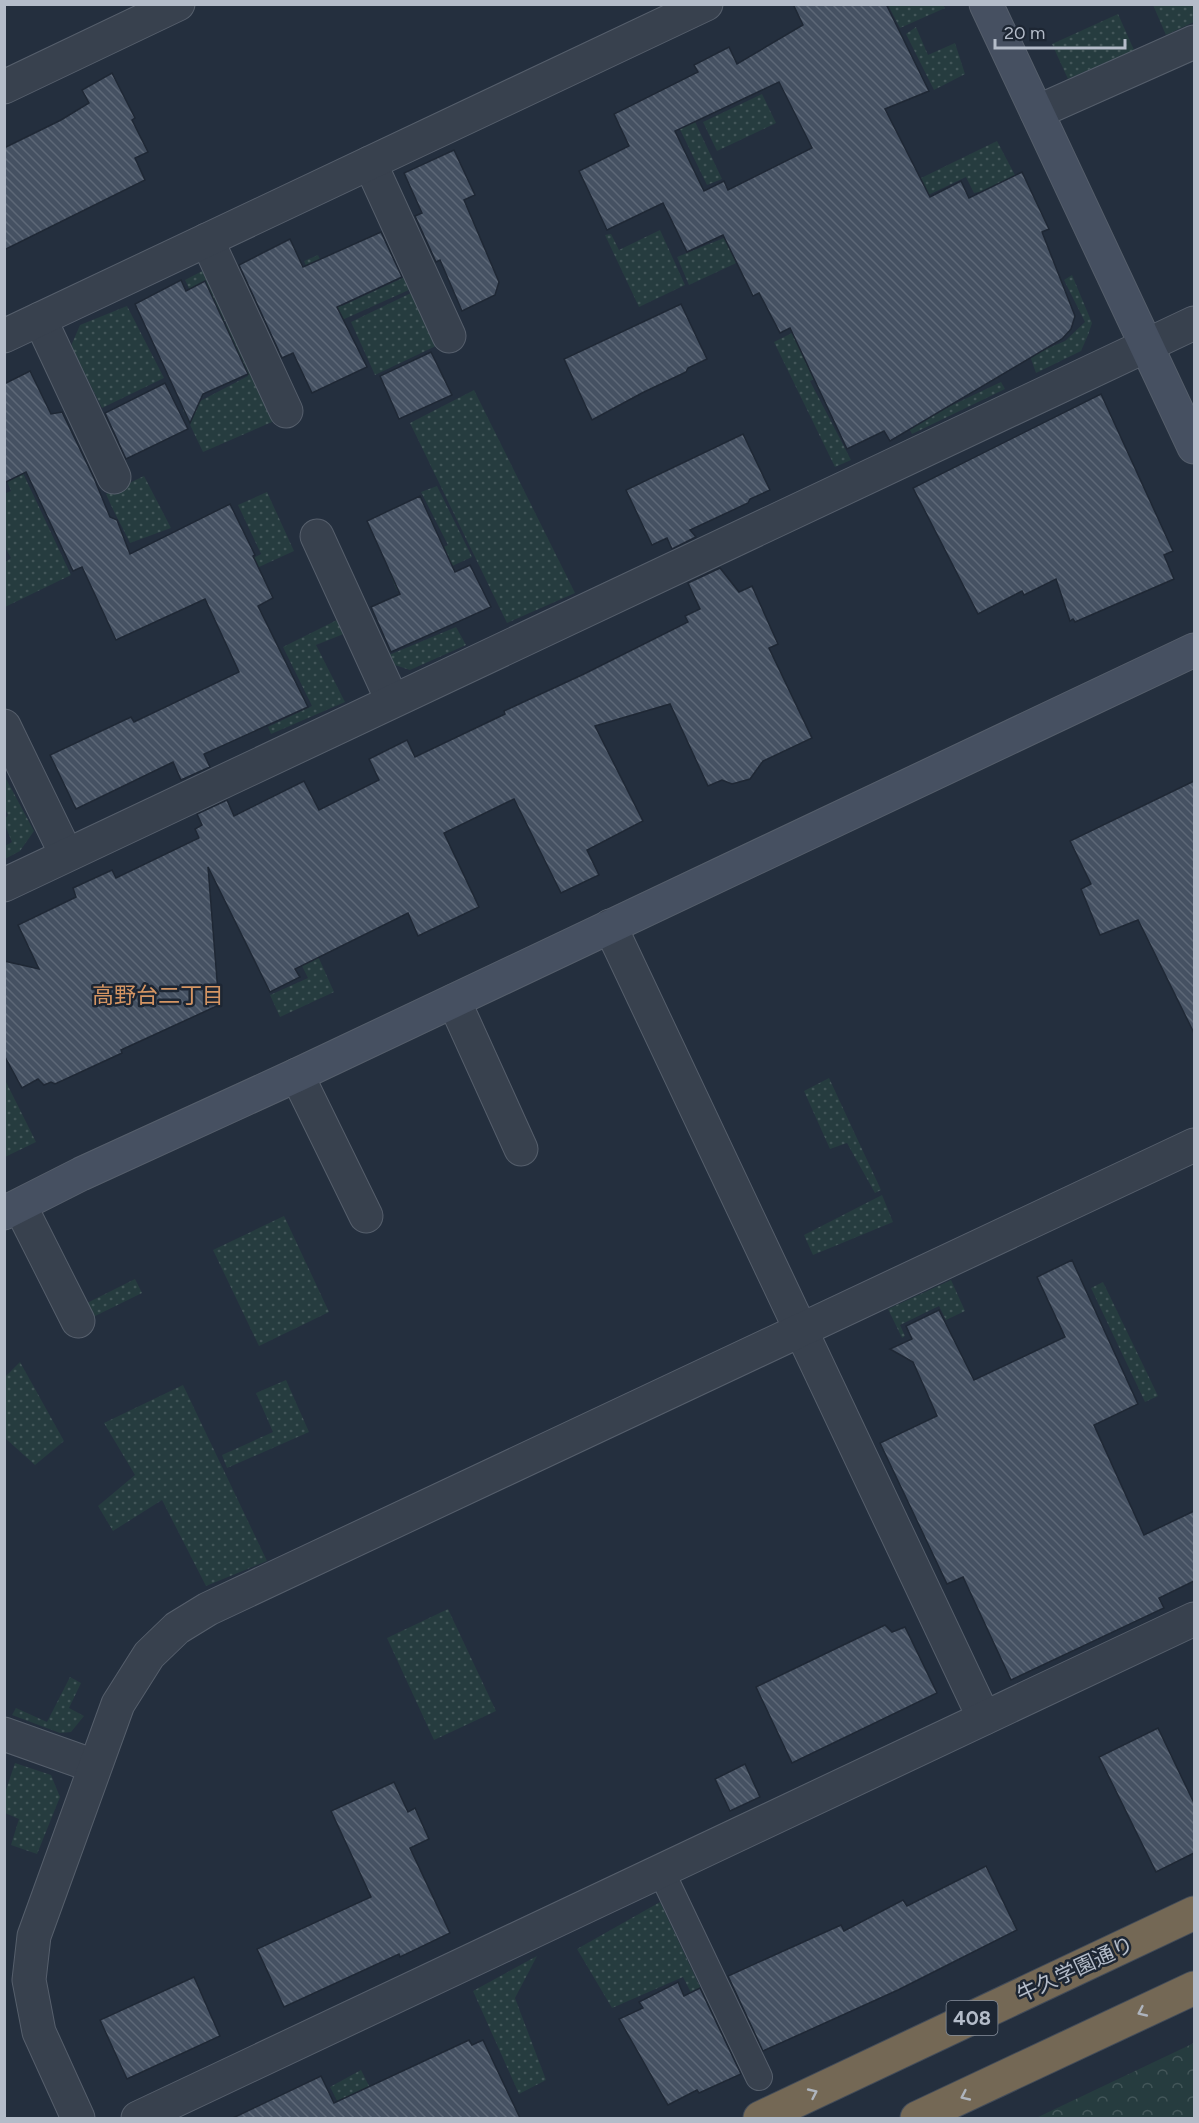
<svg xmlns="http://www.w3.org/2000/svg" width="1199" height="2123" viewBox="0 0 1199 2123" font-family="Figtree,'Noto Sans JP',sans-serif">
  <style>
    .grass { fill: url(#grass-dots) }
    .forest { fill: url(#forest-crowns) }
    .building { fill: url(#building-back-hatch); stroke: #1f2835; stroke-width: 1.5; fill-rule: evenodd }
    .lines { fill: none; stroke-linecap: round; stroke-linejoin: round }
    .lane-casing { stroke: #565f6c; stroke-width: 28 }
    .street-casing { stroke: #565f6c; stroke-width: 35 }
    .secondary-casing { stroke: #565f6c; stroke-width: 35 }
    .highway-casing { stroke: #434c59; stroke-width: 35 }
    .lane { stroke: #38414e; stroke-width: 26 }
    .street { stroke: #38414e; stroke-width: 33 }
    .secondary { stroke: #465061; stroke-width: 33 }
    .highway { stroke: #746855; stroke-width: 33 }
    .oneway { stroke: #aeb4bd }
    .labels { text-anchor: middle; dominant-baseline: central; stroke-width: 5; stroke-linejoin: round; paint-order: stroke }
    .shield { fill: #1d2633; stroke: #878f9c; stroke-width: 1.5 }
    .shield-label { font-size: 20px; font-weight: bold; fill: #b4bcc9 }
    .street-label { font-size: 21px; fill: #b4bcc9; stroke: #1d2633 }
    .neighbourhood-label { font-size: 22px; fill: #d59563; stroke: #1d2633 }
  </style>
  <defs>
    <pattern id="grass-dots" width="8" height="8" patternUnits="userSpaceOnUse" patternTransform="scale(1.5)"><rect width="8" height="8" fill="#263c3f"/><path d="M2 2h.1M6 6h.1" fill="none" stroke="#435659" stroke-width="1.8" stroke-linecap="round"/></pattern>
    <pattern id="forest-crowns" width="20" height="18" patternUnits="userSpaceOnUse" patternTransform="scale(1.5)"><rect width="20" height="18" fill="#263c3f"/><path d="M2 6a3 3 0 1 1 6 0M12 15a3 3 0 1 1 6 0" fill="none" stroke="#435659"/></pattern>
    <pattern id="building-back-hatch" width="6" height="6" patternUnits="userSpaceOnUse" patternTransform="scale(1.5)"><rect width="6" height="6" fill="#455162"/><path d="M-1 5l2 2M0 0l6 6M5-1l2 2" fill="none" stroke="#5d6877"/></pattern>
  </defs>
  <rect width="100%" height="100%" fill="#242f3e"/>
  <!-- grass -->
  <g class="grass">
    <polygon points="888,5 943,5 945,8 900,28"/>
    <polygon points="1153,5 1194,5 1194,22 1166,35"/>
    <polygon points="1118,14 1134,50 1068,79 1052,44"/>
    <polygon points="916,27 928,55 955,43 965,74 934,90 906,34"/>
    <polygon points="762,94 776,123 717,151 703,122"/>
    <polygon points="689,109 722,179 707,185 673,115"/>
    <polygon points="997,141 1016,177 990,190 974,193 966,177 805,254 796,239"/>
    <polygon points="751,227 762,251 689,285 677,257"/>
    <polygon points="660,230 685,285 639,307 605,235 611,234 619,250"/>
    <polygon points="318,255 342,306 405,277 411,289 331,325 304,261"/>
    <polygon points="208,268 231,318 208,329 185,280"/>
    <polygon points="1072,275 1092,323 1088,335 1081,351 1036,373 1030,356 1065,341 1085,322 1064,280"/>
    <polygon points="1012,284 810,381 851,460 835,467 774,342 834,312"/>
    <polygon points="413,292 438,345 375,375 351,322"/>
    <polygon points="127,306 164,378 102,408 71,346 80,325"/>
    <polygon points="231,321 272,400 272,422 203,452 183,410 248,376 224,325"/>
    <polygon points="1001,382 1005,389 912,434 908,426"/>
    <polygon points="474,390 575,593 507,623 410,423"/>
    <polygon points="5,435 71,575 5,607 5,562 11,558 5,547 4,494 11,491 5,476"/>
    <path d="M144 476 171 528 130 543C122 526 113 511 106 494Z"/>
    <polygon points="437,486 472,557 397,591 389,571 448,545 421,492"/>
    <polygon points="267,492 294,551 246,573 242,564 261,554 238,505"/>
    <polygon points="339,619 346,633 316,645 345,702 271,734 268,727 312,706 283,647"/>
    <polygon points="456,627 466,645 410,670 395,665 389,655"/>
    <polygon points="4,775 34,831 20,851 5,859 5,846 12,842 5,825 5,819 8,815 5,809"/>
    <polygon points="317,954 334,992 280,1017 270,995 308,978 300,962"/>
    <polygon points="4,1078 36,1142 5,1157 4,1157"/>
    <polygon points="829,1078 881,1190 875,1193 847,1143 830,1149 804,1091"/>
    <polygon points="882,1195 893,1222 813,1255 804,1235"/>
    <polygon points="284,1216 329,1312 259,1346 213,1250"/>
    <polygon points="135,1279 142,1293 91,1318 85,1304"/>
    <polygon points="951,1280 965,1311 946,1320 939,1306 900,1325 905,1336 902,1338 888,1309"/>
    <polygon points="1103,1282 1158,1396 1145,1402 1091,1288"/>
    <polygon points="20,1362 64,1441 35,1465 5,1438 5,1377"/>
    <polygon points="286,1380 309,1432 227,1468 222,1455 273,1432 256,1393"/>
    <polygon points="183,1385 267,1561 206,1586 162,1500 113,1531 98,1506 135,1475 104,1423"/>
    <polygon points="448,1609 496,1711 434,1740 387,1638"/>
    <polygon points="70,1677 81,1683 69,1708 84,1716 71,1732 60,1733 12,1715 16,1708 47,1722"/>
    <polygon points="15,1763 51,1775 60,1797 37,1854 11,1845 19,1819 5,1813 5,1793"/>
    <polygon points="660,1902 718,2025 710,2030 683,1977 612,2008 577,1949"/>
    <polygon points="537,1956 515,1998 546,2080 519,2094 473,1991"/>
    <polygon points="361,2070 385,2118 346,2118 330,2087"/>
  </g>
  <!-- forest -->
  <polygon class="forest" points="1194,2043 1194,2118 1036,2118"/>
  <!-- building -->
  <g class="building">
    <path d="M793 4H886L929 91 885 109 930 197 961 181 969 198 1022 172 1049 229 1042 232 1075 316 1071 329 1062 339 890 441 884 431 847 449 790 328 780 333 759 293 753 296 723 235 687 252 663 203 607 230 579 171 629 146 614 114 698 72 694 65 729 47 737 64 803 25ZM779 82 812 148 728 190 724 181 704 191 675 131Z"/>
    <polygon points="112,73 135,118 132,120 148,152 135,158 145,180 4,250 4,148 61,120 89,103 82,90"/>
    <polygon points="454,150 475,195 464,200 499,282 495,295 462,311 440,260 436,262 415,216 422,213 404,173"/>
    <polygon points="381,232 402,277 337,307 367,367 312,393 293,353 282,358 239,265 290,239 303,267"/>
    <polygon points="181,280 186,291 205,281 248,374 203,394 190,423 135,304"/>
    <polygon points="681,304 707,359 688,368 686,372 642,393 592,420 564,359"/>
    <polygon points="431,352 452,395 399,419 380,376"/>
    <polygon points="30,371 51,414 62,412 94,478 110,517 117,520 130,554 230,504 255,555 253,556 273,598 258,606 308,707 204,754 210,767 181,780 173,762 76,809 50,755 131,717 134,722 239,672 205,599 116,640 82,567 73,571 26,472 4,483 4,384"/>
    <polygon points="165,383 188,429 126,459 105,413"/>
    <polygon points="1101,394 1173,551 1164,555 1174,579 1075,622 1073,619 1070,621 1056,579 1024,595 1022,591 978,614 913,488"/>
    <polygon points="743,434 770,490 750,499 748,503 690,530 696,537 672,549 667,538 652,545 626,490"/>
    <polygon points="420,496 455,572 470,565 491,607 391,652 371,607 400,594 367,521"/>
    <polygon points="720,568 739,592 752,586 778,644 769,648 812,738 763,761 750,779 732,784 722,780 708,786 670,704 595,726 643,821 587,850 599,875 561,893 514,799 444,833 479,907 418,936 408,913 295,969 300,977 270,992 208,867 219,1005 121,1050 122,1053 55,1084 51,1082 44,1085 38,1079 22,1088 4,1055 4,961 39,969 18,925 76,897 73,888 112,870 116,878 199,838 195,829 202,825 197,814 227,800 234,816 304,781 319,810 379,780 369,759 407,740 415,757 505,714 504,711 584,674 688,622 685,616 700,609 688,583"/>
    <polygon points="1194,781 1194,1033 1138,920 1100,935 1081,889 1091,884 1070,841"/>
    <polygon points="1072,1260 1138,1404 1094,1425 1144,1535 1194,1511 1194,1581 1159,1598 1164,1608 1011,1680 963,1577 947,1584 880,1443 937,1416 913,1362 890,1349 912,1339 906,1326 939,1310 974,1380 1065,1337 1037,1277"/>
    <polygon points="885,1625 892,1632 905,1627 937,1693 792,1763 756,1687"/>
    <polygon points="1158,1728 1194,1803 1194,1853 1156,1872 1099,1757"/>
    <polygon points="745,1764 760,1797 730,1811 715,1779"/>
    <polygon points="394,1782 408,1812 415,1808 429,1839 410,1848 450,1933 400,1957 399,1954 284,2007 257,1949 371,1897 331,1811"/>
    <polygon points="986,1866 1017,1930 898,1990 763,2051 728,1976 841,1925 844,1931 903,1900 907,1906"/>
    <polygon points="194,1977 220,2036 127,2079 100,2020"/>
    <polygon points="678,1982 684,1996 700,1988 741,2074 699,2093 697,2090 668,2105 619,2019 643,2008 639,2002"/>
    <polygon points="469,2040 472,2045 483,2040 520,2118 233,2118 321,2076 334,2103"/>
  </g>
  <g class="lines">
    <defs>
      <polyline id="lane" points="661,1871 759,2077"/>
      <g id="street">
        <polyline points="4,87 178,4"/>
        <polyline points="1037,112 1194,42"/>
        <polyline points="370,163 449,336"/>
        <polyline points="207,240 286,411"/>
        <polyline points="40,319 114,477"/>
        <polyline points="4,336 706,4"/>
        <polyline points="317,536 392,700"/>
        <polyline points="4,726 66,854"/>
        <polyline points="4,885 1194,323"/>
        <polyline points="610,926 984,1718"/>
        <polyline points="454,1001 521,1149"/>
        <polyline points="297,1075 366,1216"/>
        <polyline points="20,1206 78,1321"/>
        <polyline points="4,1734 94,1766"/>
        <polyline points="78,2118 39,2032 29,1980 34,1936 118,1704 149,1655 177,1628 208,1609 1194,1145"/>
        <polyline points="138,2118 1194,1619"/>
      </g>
      <g id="secondary">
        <polyline points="986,4 1194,447"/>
        <polyline points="4,1213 81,1174 297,1075 1194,650"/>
      </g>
      <g id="highway">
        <polyline points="760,2118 1194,1913"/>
        <polyline points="917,2118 1194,1988"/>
      </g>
    </defs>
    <!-- lane casing -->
    <use href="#lane" class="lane-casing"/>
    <!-- street casing -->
    <use href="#street" class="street-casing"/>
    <!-- secondary casing -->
    <use href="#secondary" class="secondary-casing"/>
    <!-- highway casing -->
    <use href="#highway" class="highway-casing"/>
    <!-- lane -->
    <use href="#lane" class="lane"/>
    <!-- street -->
    <use href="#street" class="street"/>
    <!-- secondary -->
    <use href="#secondary" class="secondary"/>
    <!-- highway -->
    <use href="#highway" class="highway"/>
  </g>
  <!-- one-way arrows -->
  <defs><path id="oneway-chevron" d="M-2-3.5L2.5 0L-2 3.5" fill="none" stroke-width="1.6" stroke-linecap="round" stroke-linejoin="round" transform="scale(1.5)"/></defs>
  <g class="oneway">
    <use href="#oneway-chevron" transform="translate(1142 2012) rotate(155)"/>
    <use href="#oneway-chevron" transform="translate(813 2093) rotate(-25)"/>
    <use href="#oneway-chevron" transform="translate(965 2096) rotate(155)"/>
  </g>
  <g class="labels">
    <!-- shield labels -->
    <rect class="shield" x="946.5" y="2001" width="51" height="34" rx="4.5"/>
    <g class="shield-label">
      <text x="972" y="2018">408</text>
    </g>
    <!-- street labels -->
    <g class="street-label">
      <text transform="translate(1075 1969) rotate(-25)">牛久学園通り</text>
    </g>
    <!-- neighbourhood labels -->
    <g class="neighbourhood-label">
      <text x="158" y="995">高野台二丁目</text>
    </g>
  </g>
  <!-- border -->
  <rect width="1199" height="2123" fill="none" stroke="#b4bcc9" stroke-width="12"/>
  <!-- scale -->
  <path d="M995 39v9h130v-9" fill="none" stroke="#b4bcc9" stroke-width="3"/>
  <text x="1004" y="39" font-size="18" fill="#b4bcc9" stroke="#1d2633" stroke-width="4.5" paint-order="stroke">20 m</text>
</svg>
